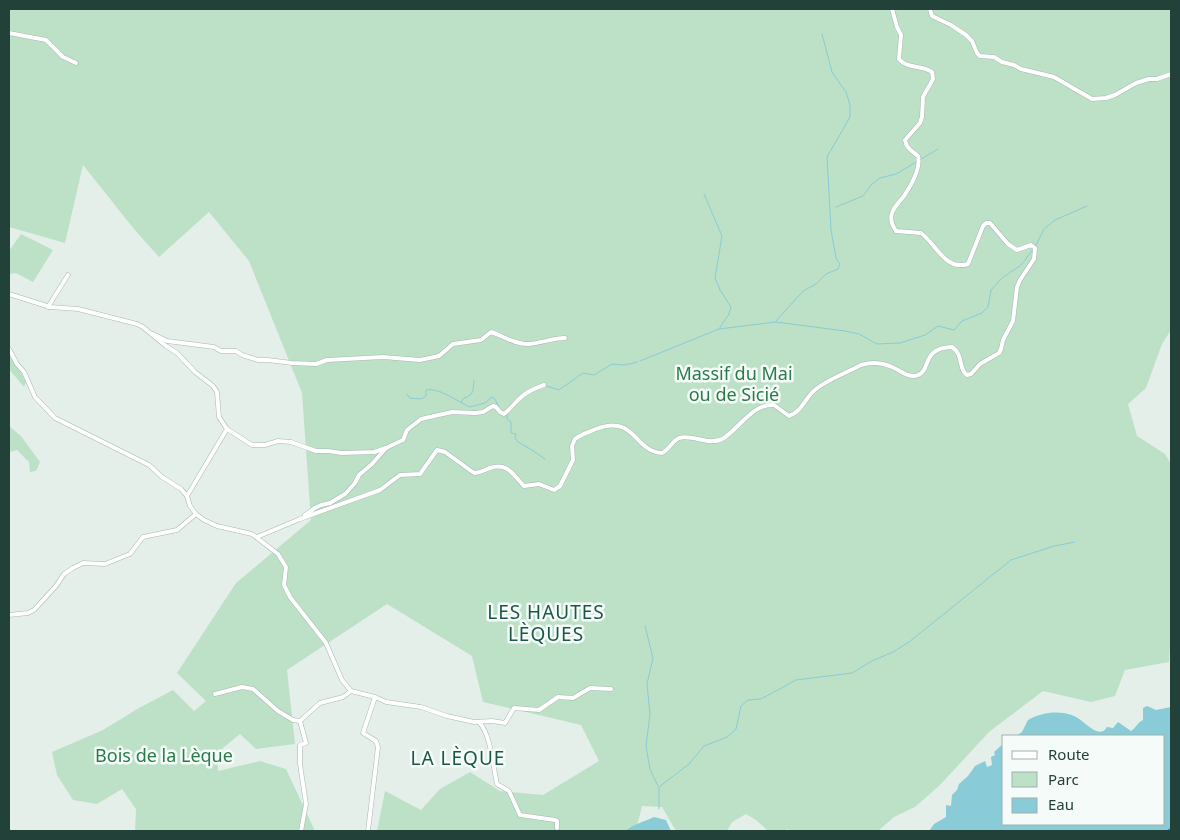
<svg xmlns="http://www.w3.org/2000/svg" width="1180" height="840" viewBox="0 0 1180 840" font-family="'Noto Sans',sans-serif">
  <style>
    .green { fill: #bce1c6 }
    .water { fill: #89cbd7 }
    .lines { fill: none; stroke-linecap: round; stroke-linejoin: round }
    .stream { stroke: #89cbd7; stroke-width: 1 }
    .ferry { stroke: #177283; stroke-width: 1; stroke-dasharray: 6 5; stroke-linecap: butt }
    .minor-casing { stroke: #a6b8b1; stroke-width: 5 }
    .minor { stroke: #fff; stroke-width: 4 }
    .labels { text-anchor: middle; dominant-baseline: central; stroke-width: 5; stroke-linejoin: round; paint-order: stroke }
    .park-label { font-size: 18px; fill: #297c48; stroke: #f5fbf8 }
    .neighbourhood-label { font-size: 19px; letter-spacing: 1px; fill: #1c5647; stroke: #f5fbf8 }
  </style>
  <rect width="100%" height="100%" fill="#e4efea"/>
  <!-- green -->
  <g class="green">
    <polygon points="9,9 1171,9 1171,330 1162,344 1146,388 1128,404 1137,436 1165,454 1171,464 1171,627 1169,662 1125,670 1115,696 1091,702 1043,691 989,732 940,785 915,807 894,817 878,831 790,831 787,829 784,831 768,831 756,820 746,814 732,822 727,831 676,831 662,807 642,806 637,826 629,827 625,831 377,831 385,791 421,810 440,789 470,772 500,791 543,795 599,761 581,725 483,702 472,656 387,604 287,670 295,744 256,749 240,734 217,753 218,771 260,761 286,769 315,831 135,831 136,809 122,789 97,804 73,800 57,775 52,752 103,730 139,708 173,690 194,711 206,701 177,673 236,583 311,520 302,393 249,261 209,212 159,257 134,229 83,165 65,243 9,227"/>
    <polygon points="21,234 53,250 33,282 16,273 9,274 9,251"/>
    <polygon points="9,351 26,382 24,387 9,369"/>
    <polygon points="9,426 21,436 40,462 36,471 30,472 29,462 17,450 9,452"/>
  </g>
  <!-- water -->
  <g class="water">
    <path d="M1147 706 1156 710 1171 707V831H929L934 824 946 817V805L951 806 952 795 957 790 959 784 968 776 975 766 985 761 987 767 992 765 991 757 995 755 994 752 1004 743V824H1164V736H1016L1022 732 1028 720C1042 712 1060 710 1074 716 1084 720 1099 741 1107 727L1113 728 1118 722 1131 731C1136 728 1137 723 1143 720V708Z"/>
    <path d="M654 817 666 820 671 831H625C629 826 646 821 654 817Z"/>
  </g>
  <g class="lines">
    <!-- stream -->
    <g class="stream">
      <polyline points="704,194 722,236 715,278 720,290 731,307 729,314 719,329"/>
      <polyline points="836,207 863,196 871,185 880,178 896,174 938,149"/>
      <polyline points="776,321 803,291 816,284 826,274 838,269 840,264 836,258 831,230 827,157 850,117 850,105 846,92 832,72 822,34"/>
      <polyline points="640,361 719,329 776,322 845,331 859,334 877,344 900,343 925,335 938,326 954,330 962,321 982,313 988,307 991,290 1002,278 1021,265 1035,247 1044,229 1055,220 1087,206"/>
      <polyline points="547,386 559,390 583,373 594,375 612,364 625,365 637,362"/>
      <path d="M407 394 410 398 421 399 426 396V390C439 387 458 402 470 407L485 403 492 397 495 399 498 406"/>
      <path d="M461 402 464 398C475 395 473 388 474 380"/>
      <polyline points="507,415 507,419 511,422 511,433 516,434 515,438 518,442 532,450 545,459"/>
      <polyline points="645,626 653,658 647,684 650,714 646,746 650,769 658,786"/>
      <polyline points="659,809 659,787 689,764 704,746 727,737 736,729 741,706 748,700 761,699 796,680 852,673 872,661 893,652 909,642 1011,560 1054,546 1075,542"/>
    </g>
    <!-- ferry -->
    <polyline class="ferry" points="1167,831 1171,828"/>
    <defs>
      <g id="minor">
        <polyline points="930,9 932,16 951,25 966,35 972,41 977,53 980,56 994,57 1002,62 1014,65 1021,69 1054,77 1092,99 1106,98 1115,95 1136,83 1149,79 1157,79 1171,74"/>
        <polyline points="9,33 46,40 63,57 76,63"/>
        <polyline points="9,294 50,307 78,309 137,324 143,327 166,346 177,353 195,372 213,386 217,392 219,417 227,429 252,445 265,445 278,441 291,442 316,451 328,451 342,453 374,452 386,448"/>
        <polyline points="48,307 68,275"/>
        <path d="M153 334 167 341 214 347 221 351H236L242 355 258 360H268L292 363 316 364 327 360 383 357 420 360 439 356 453 344 481 340 491 332C503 336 516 345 529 344 541 343 553 338 565 338"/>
        <polyline points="9,349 17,364 24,372 35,397 55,418 149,465 162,477 181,489 187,496 190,506 196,514 204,520 217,526 252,534 278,554 286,567 284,585 290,597 326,643 342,680 351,691 375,697 386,702 421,707 447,716 474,722 492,721 505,723 514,708 539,710 558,697 573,698 590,688 611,689"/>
        <polyline points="187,496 227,429"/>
        <path d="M305 515 315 508 321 505 330 503 345 494 355 483 359 475 372 464 386 448 403 440 407 430 421 419 452 412 476 413 483 412 493 406 496 407 500 412 504 414C510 409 514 404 519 399 526 392 535 388 544 385"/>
        <path d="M257 537 300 519 380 490 400 475 420 474 437 450 445 452 474 473C480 473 484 470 490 468 508 462 513 475 524 486L539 484 554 490 560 486 573 460 572 446 575 439C581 434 589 432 596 429 636 414 634 452 662 453 669 450 672 441 679 438 694 434 710 447 724 438 740 427 754 403 774 405L789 416C803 411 805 397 816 389 829 379 846 373 861 365 871 362 883 363 892 367 900 370 909 379 918 375 931 371 921 348 952 347 964 355 958 369 967 375L971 374 980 364 999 353 1001 349 1003 340 1013 321 1017 287 1020 280 1034 259 1035 248 1031 245 1017 250 1008 244 990 223H986L983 226 968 264C945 271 936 244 921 233L896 231C885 215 895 207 904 196 911 186 921 168 918 156 912 151 906 148 905 140L920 123 922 117 923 97 933 79 932 72C922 65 907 69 899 59L901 35 897 27 892 9"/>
        <polyline points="9,615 28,613 34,610 56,586 64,574 73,568 83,563 105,564 130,554 143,537 177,530 196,514"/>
        <polyline points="215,694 242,687 253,689 278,711 293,720 300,721"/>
        <path d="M479 722C491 735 493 766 497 784L509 791 520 815 555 820 557 821V828"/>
        <polyline points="301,831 306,804 300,764 300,745 306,743 300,721 320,703 343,697 351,691"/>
        <polyline points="368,831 378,747 376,741 363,733 375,697"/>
      </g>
    </defs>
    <!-- minor casing -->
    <use href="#minor" class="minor-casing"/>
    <!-- minor -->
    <use href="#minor" class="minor"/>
  </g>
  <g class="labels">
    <!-- park labels -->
    <g class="park-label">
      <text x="734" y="373">Massif du Mai<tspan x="734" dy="21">ou de Sicié</tspan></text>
      <text x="164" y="755">Bois de la Lèque</text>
    </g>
    <!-- neighbourhood labels -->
    <g class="neighbourhood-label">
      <text x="546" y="612">LES HAUTES<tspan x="546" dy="22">LÈQUES</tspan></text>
      <text x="458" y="758">LA LÈQUE</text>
    </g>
  </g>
  <!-- border -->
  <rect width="1180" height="840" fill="none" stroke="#224239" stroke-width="20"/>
  <!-- legend -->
  <rect x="1002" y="735" width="162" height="90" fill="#f5fbf8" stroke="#a1b1ac"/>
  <rect x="1012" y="751" width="25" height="8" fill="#ffffff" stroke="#a1b1ac"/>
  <text x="1048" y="760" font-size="15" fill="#224239">Route</text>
  <rect x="1012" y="772" width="25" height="15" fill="#bce1c6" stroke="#a1b1ac"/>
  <text x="1048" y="785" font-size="15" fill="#224239">Parc</text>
  <rect x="1012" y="798" width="25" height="15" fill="#89cbd7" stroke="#a1b1ac"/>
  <text x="1048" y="810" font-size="15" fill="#224239">Eau</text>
</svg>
